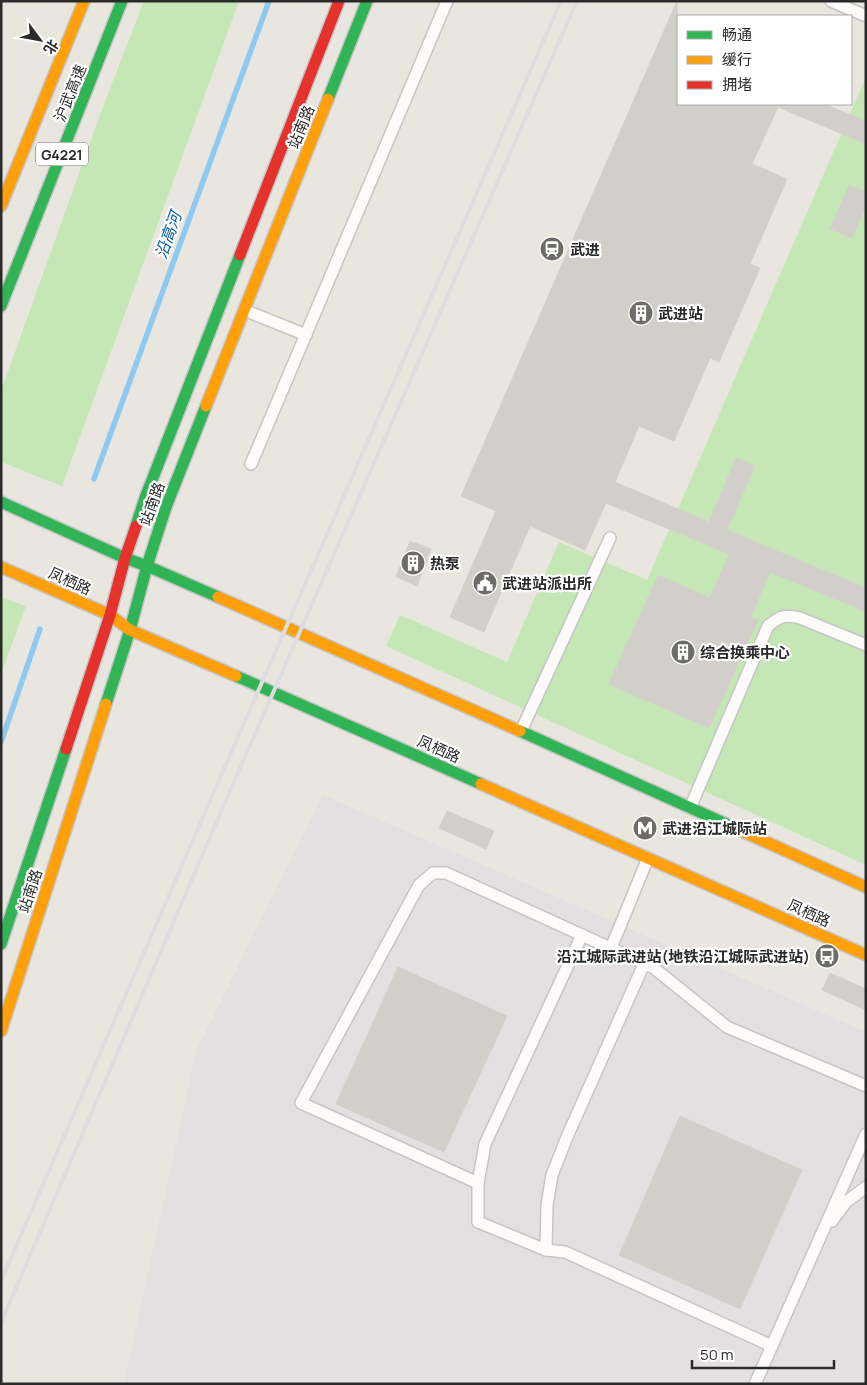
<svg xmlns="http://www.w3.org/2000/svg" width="867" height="1385" viewBox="0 0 867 1385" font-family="Manrope,'Noto Sans SC',sans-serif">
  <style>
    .industrial { fill: #e4e0e2 }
    .green { fill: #c4e7b5 }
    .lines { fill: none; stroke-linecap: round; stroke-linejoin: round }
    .stream { stroke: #8ecaef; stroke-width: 5.5 }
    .building { fill: #d2cfca; stroke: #d4d1cb }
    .lane-casing { stroke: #c6c5c5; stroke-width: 14 }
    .fast-casing { stroke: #c6c5c5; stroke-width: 14 }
    .slow-casing { stroke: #c6c5c5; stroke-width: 14 }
    .jam-casing { stroke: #c6c5c5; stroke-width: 14 }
    .lane { stroke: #fcfbfa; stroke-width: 11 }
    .fast { stroke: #30b455; stroke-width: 11 }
    .slow { stroke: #ff9f0a; stroke-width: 11 }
    .jam { stroke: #e5322d; stroke-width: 11 }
    .rail { stroke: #dddddf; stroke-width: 4 }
    .labels { text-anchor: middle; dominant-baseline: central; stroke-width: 4.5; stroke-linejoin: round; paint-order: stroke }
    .shield { fill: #fff; stroke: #6a6a6a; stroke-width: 1 }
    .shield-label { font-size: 14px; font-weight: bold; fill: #2a2a2a }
    .street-label { font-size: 15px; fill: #2a2a2a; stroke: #fff }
    .poi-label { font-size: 15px; font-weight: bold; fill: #2a2a2a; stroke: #fff; text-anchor: start }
    .water-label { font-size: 16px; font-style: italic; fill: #0459a4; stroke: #fff }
  </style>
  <rect width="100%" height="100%" fill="#e9e6df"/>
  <!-- industrial -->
  <polygon class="industrial" points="323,795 866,1032 866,1384 124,1384 196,1051"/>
  <!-- green -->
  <g class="green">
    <polygon points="144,1 239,1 62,486 1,462 1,391 101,112"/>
    <polygon points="866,77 866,865 386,646 400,615 507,662 559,542 647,580"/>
    <polygon points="1,597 26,606 1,674"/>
  </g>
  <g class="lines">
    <!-- stream -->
    <g class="stream">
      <polyline points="94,479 269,1"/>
      <polyline points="1,742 40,629"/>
    </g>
  </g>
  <!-- building -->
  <g class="building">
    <polygon points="677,1 678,104 824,104 866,121 866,144 778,107 752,164 787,179 750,264 760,268 719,362 710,358 674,441 639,426 615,482 709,522 736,458 755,466 727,530 866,588 866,612 770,572 751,617 758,620 709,728 609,684 658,575 710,598 729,554 606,503 585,550 530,526 484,632 450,617 496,511 461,496"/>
    <polygon points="849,185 866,192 866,205 852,238 830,229"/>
    <polygon points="410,541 431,549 417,586 396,577"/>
    <polygon points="447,811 494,831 486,849 439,828"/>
    <polygon points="398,967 507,1016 444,1152 336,1104"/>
    <polygon points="830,973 866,989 866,1010 822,990"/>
    <polygon points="680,1116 802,1170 740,1309 619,1255"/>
  </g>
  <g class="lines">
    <defs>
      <g id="lane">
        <polyline points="831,1 866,16"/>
        <polyline points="244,310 306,335"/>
        <polyline points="251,464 447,1"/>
        <polyline points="521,731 610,538"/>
        <path d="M690 808 768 626C780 616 785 614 800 618L866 645"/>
        <polyline points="582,935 485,1144 478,1183 478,1222 546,1250 547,1205 552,1175 567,1137 644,964"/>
        <polyline points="611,948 648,858"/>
        <polyline points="478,1183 301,1103 419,885 433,873 446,873 654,968 727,1027 866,1086"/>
        <polyline points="832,1221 846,1202 866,1187"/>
        <polyline points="546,1250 565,1252 772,1346"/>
        <polyline points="755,1384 866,1134"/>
      </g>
      <g id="fast">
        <polyline points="328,99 367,1"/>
        <polyline points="1,306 122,1"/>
        <polyline points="1,502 125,558 147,566 218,597"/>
        <polyline points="136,526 145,498 240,255"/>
        <polyline points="236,676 481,784"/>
        <polyline points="106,704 130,630 147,566 166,507 206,406"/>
        <polyline points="520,731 744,832"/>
        <polyline points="1,944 66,749"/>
      </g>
      <g id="slow">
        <polyline points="1,206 84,1"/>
        <polyline points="206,406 328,99"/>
        <polyline points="1,567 110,615 130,630 236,676"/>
        <polyline points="218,597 520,731"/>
        <polyline points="481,784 866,955"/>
        <polyline points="744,832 866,887"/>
        <polyline points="1,1031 106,704"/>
      </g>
      <g id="jam">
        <polyline points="240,255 339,1"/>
        <polyline points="66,749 110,615 125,558 136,526"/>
      </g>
    </defs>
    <!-- lane casing -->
    <use href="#lane" class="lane-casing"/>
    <!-- fast casing -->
    <use href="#fast" class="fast-casing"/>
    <!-- slow casing -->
    <use href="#slow" class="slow-casing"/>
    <!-- jam casing -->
    <use href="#jam" class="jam-casing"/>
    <!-- lane -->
    <use href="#lane" class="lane"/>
    <!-- fast -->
    <use href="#fast" class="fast"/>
    <!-- slow -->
    <use href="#slow" class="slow"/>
    <!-- jam -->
    <use href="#jam" class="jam"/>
    <!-- rail -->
    <g class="rail">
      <polyline points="1,1281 220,778 561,1"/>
      <polyline points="1,1323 233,784 577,1"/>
    </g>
  </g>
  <!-- icons -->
  <defs>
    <symbol id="station-disc" viewBox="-11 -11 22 22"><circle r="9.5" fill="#6d6c69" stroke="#fff"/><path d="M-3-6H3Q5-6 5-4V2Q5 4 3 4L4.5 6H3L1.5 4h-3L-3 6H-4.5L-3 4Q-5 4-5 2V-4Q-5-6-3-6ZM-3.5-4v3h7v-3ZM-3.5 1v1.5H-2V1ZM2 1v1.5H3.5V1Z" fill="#fff"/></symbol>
    <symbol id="building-disc" viewBox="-11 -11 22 22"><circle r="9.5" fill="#6d6c69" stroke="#fff"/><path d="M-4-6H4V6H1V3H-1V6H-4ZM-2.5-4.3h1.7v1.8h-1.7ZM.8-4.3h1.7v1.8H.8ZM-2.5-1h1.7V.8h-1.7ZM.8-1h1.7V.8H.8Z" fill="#fff"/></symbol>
    <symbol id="civic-disc" viewBox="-11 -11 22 22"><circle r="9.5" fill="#6d6c69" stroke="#fff"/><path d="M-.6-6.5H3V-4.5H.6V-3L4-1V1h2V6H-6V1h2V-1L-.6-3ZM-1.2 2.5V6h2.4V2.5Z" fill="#fff"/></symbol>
    <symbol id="metro-disc" viewBox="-11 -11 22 22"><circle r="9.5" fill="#6d6c69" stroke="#fff"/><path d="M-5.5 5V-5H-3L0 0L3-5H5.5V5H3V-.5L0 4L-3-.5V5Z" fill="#fff"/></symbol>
    <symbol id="bus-disc" viewBox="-11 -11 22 22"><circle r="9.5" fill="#6d6c69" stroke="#fff"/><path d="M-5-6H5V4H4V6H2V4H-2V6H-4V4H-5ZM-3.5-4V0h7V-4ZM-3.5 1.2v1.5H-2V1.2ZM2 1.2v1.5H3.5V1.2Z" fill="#fff"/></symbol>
  </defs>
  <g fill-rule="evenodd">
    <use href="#station-disc" x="538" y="235" width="28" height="28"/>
    <use href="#building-disc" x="627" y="299" width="28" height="28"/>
    <use href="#building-disc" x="399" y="549" width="28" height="28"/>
    <use href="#civic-disc" x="471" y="569" width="28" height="28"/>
    <use href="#building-disc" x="669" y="638" width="28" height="28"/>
    <use href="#metro-disc" x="631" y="814" width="28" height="28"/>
    <use href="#bus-disc" x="813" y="942" width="28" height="28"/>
  </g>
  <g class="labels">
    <!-- shield labels -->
    <rect class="shield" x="36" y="142.5" width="52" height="23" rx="4"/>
    <g class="shield-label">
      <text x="62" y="154">G4221</text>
    </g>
    <!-- street labels -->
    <g class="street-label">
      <text transform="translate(70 93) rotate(-68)">沪武高速</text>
      <text transform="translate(301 127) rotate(-68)">站南路</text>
      <text transform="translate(152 504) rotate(-70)">站南路</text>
      <text transform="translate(70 581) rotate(24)">凤栖路</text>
      <text transform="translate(439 749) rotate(24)">凤栖路</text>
      <text transform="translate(30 891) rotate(-72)">站南路</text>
      <text transform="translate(809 913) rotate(24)">凤栖路</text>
    </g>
    <!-- poi labels -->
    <g class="poi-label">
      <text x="570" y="249">武进</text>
      <text x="658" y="313">武进站</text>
      <text x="430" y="563">热泵</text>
      <text x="502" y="583">武进站派出所</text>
      <text x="700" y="652">综合换乘中心</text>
      <text x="662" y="828">武进沿江城际站</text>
      <text x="810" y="956" text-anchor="end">沿江城际武进站(地铁沿江城际武进站)</text>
    </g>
    <!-- water labels -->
    <g class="water-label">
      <text transform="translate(168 235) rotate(-70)">沿高河</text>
    </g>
  </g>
  <!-- border -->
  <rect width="867" height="1385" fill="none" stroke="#2a2a2a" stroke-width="5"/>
  <!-- legend -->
  <rect x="677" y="15" width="175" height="90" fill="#ffffff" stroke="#aaaaaa"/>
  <rect x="687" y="31" width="25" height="8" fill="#30b455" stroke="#aaaaaa"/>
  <text x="722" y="40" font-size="15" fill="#2a2a2a">畅通</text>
  <rect x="687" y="56" width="25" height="8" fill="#ff9f0a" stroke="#aaaaaa"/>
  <text x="722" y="65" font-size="15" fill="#2a2a2a">缓行</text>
  <rect x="687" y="81" width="25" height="8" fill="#e5322d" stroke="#aaaaaa"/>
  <text x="722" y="90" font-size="15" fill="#2a2a2a">拥堵</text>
  <!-- north arrow -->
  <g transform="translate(40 40) rotate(122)" stroke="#ffffff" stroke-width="4" paint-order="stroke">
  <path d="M0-4L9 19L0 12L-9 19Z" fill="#2a2a2a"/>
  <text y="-8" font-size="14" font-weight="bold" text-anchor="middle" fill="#2a2a2a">北</text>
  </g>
  <!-- scale -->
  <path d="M692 1360v8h142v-8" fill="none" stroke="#2a2a2a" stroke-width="2.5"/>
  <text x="700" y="1360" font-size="15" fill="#2a2a2a" stroke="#ffffff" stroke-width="4" paint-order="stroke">50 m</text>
</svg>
